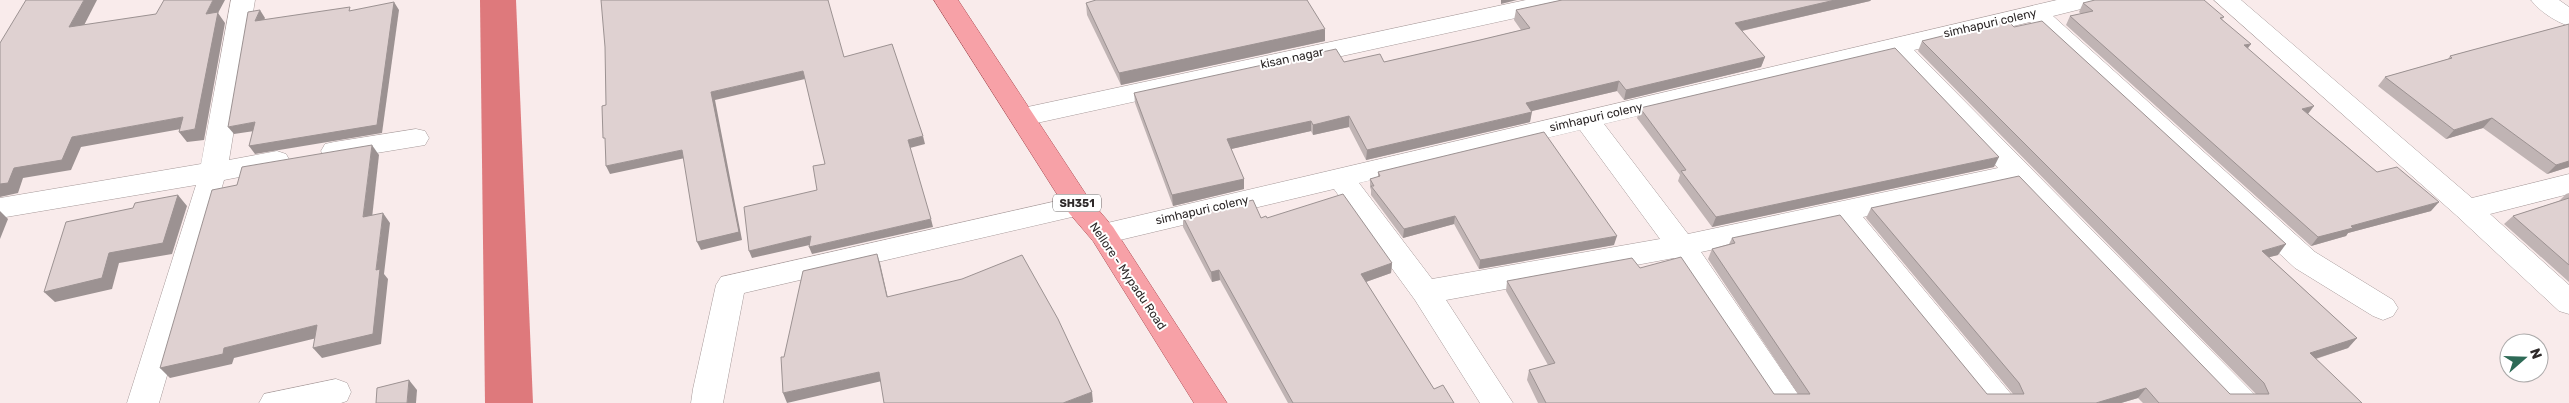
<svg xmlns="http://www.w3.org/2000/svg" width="2569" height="403" viewBox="0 0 2569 403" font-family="Rubik,sans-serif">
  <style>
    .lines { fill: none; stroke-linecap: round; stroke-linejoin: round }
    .canal { fill: #de797c; fill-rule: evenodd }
    .minor-casing { stroke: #a79a9a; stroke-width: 1 }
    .major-casing { stroke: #ad4e55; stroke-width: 1 }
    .minor { fill: #fff; fill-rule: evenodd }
    .major { fill: #f7a1a7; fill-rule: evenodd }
    .wall { fill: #c0b4b4 }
    .shaded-wall { fill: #9c9292 }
    .building { fill: #dfd1d1; stroke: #9c9292 }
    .labels { text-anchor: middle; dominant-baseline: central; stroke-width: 4; stroke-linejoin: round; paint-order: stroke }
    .shield { fill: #fff; stroke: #6d6969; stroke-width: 1 }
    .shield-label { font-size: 11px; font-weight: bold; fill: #2e2929 }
    .street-label { font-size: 12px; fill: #2e2929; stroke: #fff }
  </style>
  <rect width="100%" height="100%" fill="#f9ebeb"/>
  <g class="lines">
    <!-- canal -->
    <polygon class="canal" points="480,0 516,0 533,403 485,403"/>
    <defs>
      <g id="minor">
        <polygon points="231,0 255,0 229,160 277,151 286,154 290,161 286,168 224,180 159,403 127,403 196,185 0,218 0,198 201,164"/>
        <polygon points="1526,0 1573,0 1569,5 1561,8 1023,126 1014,123 1010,117 1014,111 1023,108"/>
        <path d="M2057 0H2101L2097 5 2053 16 2315 252 2393 300 2398 308 2393 316 2383 320 2373 316 2295 268 2030 22 1914 50 2254 394 2259 403H2223L2014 184 1863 217 2011 394 2016 403H1982L1836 223 1701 252 1804 403H1771L1674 258 1446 300 1513 403H1480L1415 300 1334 189 1103 244 1093 241 1089 234 1093 227 1103 224ZM1891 55 1998 168 1688 234 1604 124ZM1580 130 1660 239 1432 279 1359 183Z"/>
        <polygon points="2214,0 2241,0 2472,198 2569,174 2569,194 2490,214 2569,285 2569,314 2559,311 2457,216"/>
        <path d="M2531 0H2559L2569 7V26C2556 22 2539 11 2531 0Z"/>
        <polygon points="416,129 425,131 429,138 425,145 334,160 325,158 321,151 325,144 334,142"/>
        <polygon points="1079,196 1089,199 1093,206 1089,213 744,293 723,403 691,403 693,389 716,285 721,277"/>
        <polygon points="336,379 347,383 351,392 347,401 341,403 259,403 264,394"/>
      </g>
      <polygon id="major" points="934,0 958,0 1089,199 1113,227 1227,403 1194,403 1093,241 1069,213"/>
    </defs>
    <!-- minor casing -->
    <use href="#minor" class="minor-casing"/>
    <!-- major casing -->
    <use href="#major" class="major-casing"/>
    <!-- minor -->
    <use href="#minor" class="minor"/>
    <!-- major -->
    <use href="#major" class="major"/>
  </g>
  <!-- wall -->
  <g class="wall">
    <polygon points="1562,0 1871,0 1870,1 1742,31 1765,57 1761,67 1624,100 1617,91 1531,111 1530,122 1366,160 1349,127 1313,135 1311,131 1231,149 1244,179 1244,189 1173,206 1135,103 1134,93 1344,62 1384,62 1480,40 1521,30 1514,20 1516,10"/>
    <polygon points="1086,3 1325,41 1121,85 1087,15"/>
    <polygon points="2083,3 2224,17 2222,19 2247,48 2308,114 2377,172 2431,211 2348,233 2346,236 2311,246 2066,25 2070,16 2081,14 2079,12"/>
    <polygon points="2569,24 2569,167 2547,174 2483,128 2446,139 2378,86 2385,77 2448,59 2450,56"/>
    <polygon points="2014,27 2278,255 2269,257 2357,338 2348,348 2316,359 2362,403 2143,403 2138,398 2121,403 1538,403 1527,380 1529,370 1548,365 1506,291 1507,281 1640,268 1774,394 1798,394 1708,259 1712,249 1729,244 1732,238 1987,394 2013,394 1866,218 1871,208 2230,394 2256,394 2255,393 1918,51 1922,41"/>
    <polygon points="1640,108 1994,167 1712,227 1678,181 1680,175 1637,118"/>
    <polygon points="1378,172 1614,245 1479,269 1454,224 1403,238 1371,195 1371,190 1370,187 1370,179 1378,177"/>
    <polygon points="2569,193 2569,282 2504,224 2513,216 2559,201 2566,194"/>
    <polygon points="1183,217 1267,218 1392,263 1391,273 1366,282 1434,389 1454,403 1288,403 1220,280 1212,282 1183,227"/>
  </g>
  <!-- shaded-wall -->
  <g class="shaded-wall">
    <polygon points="84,0 97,0 78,37 69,27"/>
    <polygon points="213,0 225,0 218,13 225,23 204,140 187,142 179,132 195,129 206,14"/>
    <polygon points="1501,0 1517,0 1501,4"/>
    <polygon points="1835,0 1871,0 1870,1 1732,33 1735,23"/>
    <polygon points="394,2 399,10 382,133 255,154 249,146"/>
    <polygon points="260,10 265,18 260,28 255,21"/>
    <polygon points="1325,29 1325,41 1121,85 1119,73"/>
    <polygon points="2251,44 2245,52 2244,45"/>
    <polygon points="1765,57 1761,67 1624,100 1626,90"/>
    <polygon points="803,71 805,79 715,100 742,240 701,250 697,242 711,92"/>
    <polygon points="1619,81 1617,91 1524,113 1526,103"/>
    <polygon points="2314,106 2308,114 2302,109"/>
    <polygon points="1532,112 1530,122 1366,160 1367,150"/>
    <polygon points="1349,116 1349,127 1313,135 1313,125"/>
    <polygon points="183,117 192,127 81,147 71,170 23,178 18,193 0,197 0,184 14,168 72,137"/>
    <polygon points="2492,118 2483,128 2446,139 2454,130"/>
    <polygon points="1311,121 1311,131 1227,150 1227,139"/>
    <polygon points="255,122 261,130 234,134 228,127"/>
    <polygon points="923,136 925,144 910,148 908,140"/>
    <polygon points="372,145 379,155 371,227 363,217"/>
    <polygon points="682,150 685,158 610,174 606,166"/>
    <polygon points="1999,157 1994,167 1712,227 1716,217"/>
    <polygon points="2569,161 2569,167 2547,174 2556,165"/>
    <polygon points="1244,179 1244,189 1173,206 1172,195"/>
    <polygon points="178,195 187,206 172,254 119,263 112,289 55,302 44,292 109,253"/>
    <polygon points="2439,202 2431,211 2348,233 2346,236 2311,246 2318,237 2351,226"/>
    <polygon points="0,211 8,219 0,239"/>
    <polygon points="383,213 390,223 384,274 388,279 381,344 322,358 313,348 376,270"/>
    <polygon points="1455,216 1454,224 1403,238 1404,229"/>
    <polygon points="931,219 933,227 812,254 809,247"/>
    <polygon points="811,236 814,244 752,258 749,251"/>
    <polygon points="1617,236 1614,245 1479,269 1480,260"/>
    <polygon points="2286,244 2278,255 2254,261 2262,251"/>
    <polygon points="877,254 880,263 890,307 887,297"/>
    <polygon points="1392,263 1391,273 1360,284 1361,274"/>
    <polygon points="1219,270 1220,280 1212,282 1211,272"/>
    <polygon points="317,325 325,336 234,358 232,364 170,378 160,368 224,348"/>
    <polygon points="2357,338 2348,348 2302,363 2310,353"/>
    <polygon points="879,372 882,381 787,403 783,393"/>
    <polygon points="409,380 417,390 416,403 407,403"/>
    <polygon points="2146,388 2138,398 2121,403 2096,403"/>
    <polygon points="1092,392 1093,402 1090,403 1063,403"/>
  </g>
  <!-- building -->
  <g class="building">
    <polygon points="26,0 84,0 69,27 156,14 164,0 213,0 206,14 218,12 195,129 179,132 183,117 72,137 62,160 14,168 8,183 0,184 0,43"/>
    <polygon points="601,0 828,0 844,57 892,44 923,136 908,140 931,219 809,247 811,236 749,251 744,207 817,190 813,166 825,164 803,71 711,92 739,232 697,242 682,150 606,166 605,138 603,138 602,106 606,105 605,47"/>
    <polygon points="1096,0 1307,0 1325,29 1119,73 1086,3"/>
    <polygon points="1562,0 1835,0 1735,23 1765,57 1626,90 1619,81 1526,103 1532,112 1367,150 1349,116 1313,125 1311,121 1227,139 1244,179 1172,195 1134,93 1336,49 1344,62 1380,54 1384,62 1480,40 1530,28 1516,10"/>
    <polygon points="2095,0 2204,0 2224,17 2220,18 2251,44 2244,45 2314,106 2302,109 2377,172 2397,167 2439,202 2351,226 2353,228 2318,237 2070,16 2093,11 2083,3"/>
    <polygon points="394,2 377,125 249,146 255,122 228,127 248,12 260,10 255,21 350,7 349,11"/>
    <polygon points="2007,20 2014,27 2042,21 2286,244 2262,251 2357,338 2310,353 2362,403 2159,403 2146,388 2096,403 1546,403 1529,370 1555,363 1507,281 1632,258 1640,268 1681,257 1774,394 1810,394 1712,249 1735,243 1732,238 1840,215 1987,394 2024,394 2019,383 1871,208 2019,176 2230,394 2269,394 2264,383 1922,41"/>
    <polygon points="2569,24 2569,161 2556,165 2492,118 2454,130 2385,77 2452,58 2450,56"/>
    <polygon points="1895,48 1999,157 1716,217 1681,171 1686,170 1640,108"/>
    <polygon points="1544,132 1617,236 1480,260 1455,216 1404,229 1371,186 1374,186 1370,179 1380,176 1378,172"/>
    <polygon points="372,145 363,217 383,213 376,270 380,269 373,334 313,348 317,325 224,348 223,354 160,368 212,190 237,185 242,167"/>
    <polygon points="1343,194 1392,263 1361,274 1434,389 1443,385 1454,403 1293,403 1219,270 1211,272 1183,217 1253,200 1261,218 1266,216 1267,218"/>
    <polygon points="178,195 163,243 109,253 102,278 44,292 66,222 133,208 135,203"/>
    <polygon points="2569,198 2569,265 2513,216"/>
    <polygon points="877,254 887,297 962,279 1022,255 1058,319 1092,392 1063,403 884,403 879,372 783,393 781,357 784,357 803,271"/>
    <polygon points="409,380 407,403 376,403 377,388"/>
  </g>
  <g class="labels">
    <!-- shield labels -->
    <rect class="shield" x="1053" y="194.5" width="48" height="17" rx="4"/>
    <g class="shield-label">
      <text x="1077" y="203">SH351</text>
    </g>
    <!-- street labels -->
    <g class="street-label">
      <text transform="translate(1990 23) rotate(-13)">simhapuri coleny</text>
      <text transform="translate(1292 58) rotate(-12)">kisan nagar</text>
      <text transform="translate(1596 117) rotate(-13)">simhapuri coleny</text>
      <text transform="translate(1202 210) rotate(-13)">simhapuri coleny</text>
      <text transform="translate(1128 276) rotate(56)">Nellore - Mypadu Road</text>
    </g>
  </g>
  <!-- north arrow -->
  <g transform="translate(2524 358) rotate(70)"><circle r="24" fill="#ffffff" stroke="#aba9a9"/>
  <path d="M0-4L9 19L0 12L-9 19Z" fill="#2d6a56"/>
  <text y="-8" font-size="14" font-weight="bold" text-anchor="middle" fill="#2e2929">N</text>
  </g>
</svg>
